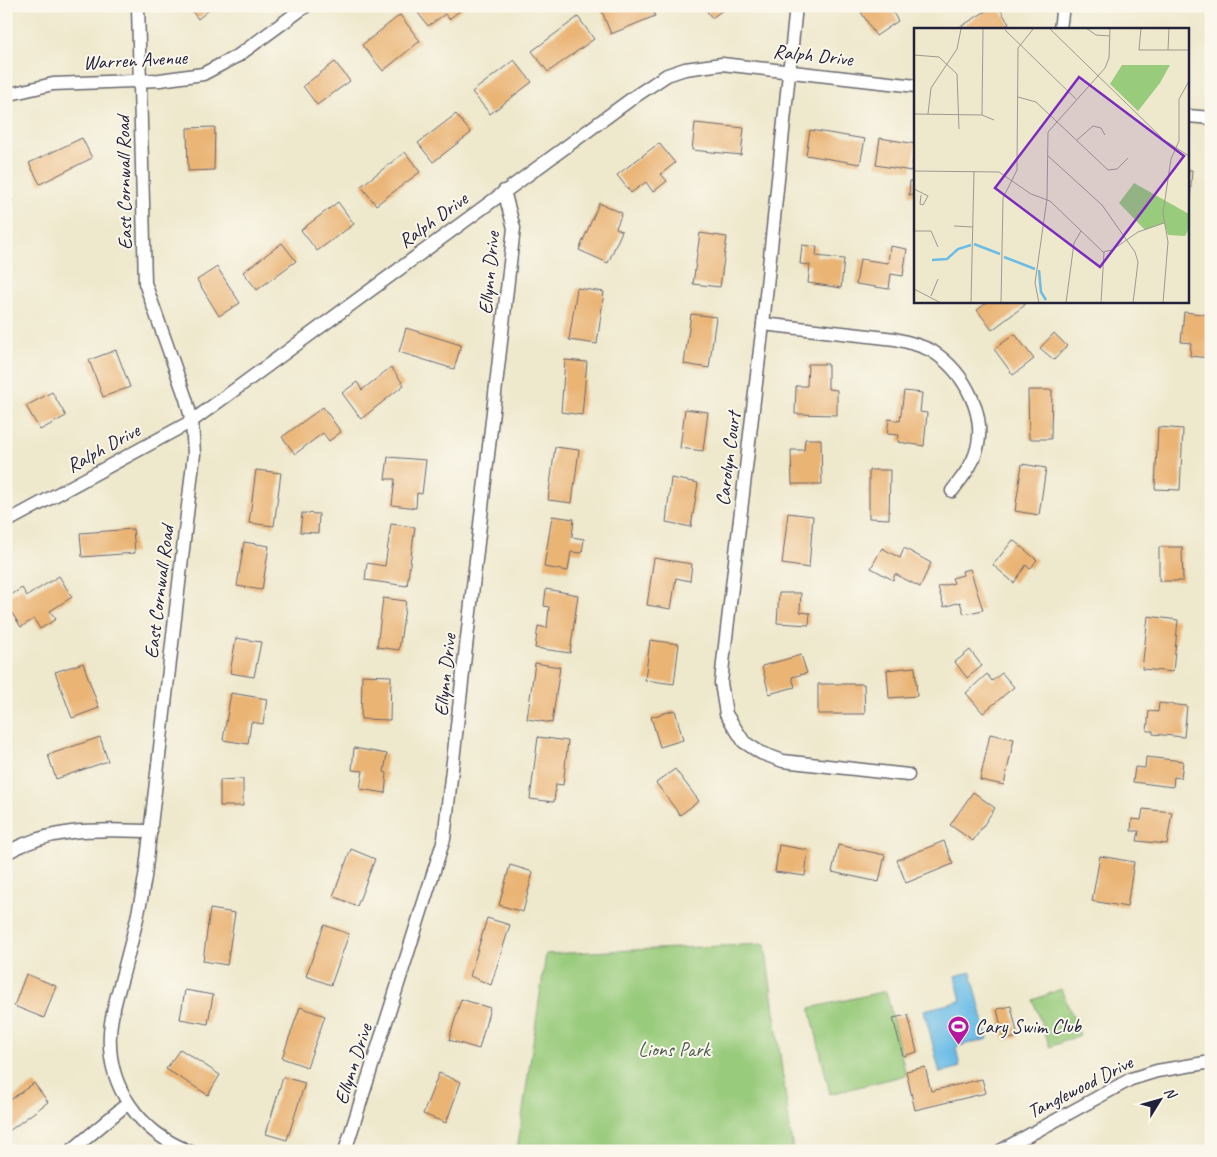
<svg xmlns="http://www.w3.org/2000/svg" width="1217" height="1157" viewBox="0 0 1217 1157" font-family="Caveat,sans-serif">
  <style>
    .green { fill: #99cb7c; stroke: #5e765c }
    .water { fill: #6bbce6; stroke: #466f90 }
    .building { fill: #eab475 }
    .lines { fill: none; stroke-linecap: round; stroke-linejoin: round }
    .street-casing { stroke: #69676e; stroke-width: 15 }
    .street { stroke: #fff; stroke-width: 12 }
    .labels { text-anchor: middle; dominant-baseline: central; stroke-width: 4; stroke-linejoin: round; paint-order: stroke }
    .street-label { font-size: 20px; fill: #22223b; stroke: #fbf7ec }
    .poi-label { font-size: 20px; fill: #22223b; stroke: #fbf7ec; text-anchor: start }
    .park-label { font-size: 20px; fill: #4c5d52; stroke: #fbf7ec }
    .inset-river { fill: none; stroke: #6bbce6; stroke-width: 2.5 }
    .inset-road { fill: none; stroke: #9c9992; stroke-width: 1 }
    .view { fill: #7b2cbf; fill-opacity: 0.15; stroke: #7b2cbf; stroke-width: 2.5 }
    .inset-edge { fill: none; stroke: #22223b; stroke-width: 2.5 }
  </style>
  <rect width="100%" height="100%" fill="#fbf7ec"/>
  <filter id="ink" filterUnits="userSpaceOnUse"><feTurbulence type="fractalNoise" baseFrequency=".02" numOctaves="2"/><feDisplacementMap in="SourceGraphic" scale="10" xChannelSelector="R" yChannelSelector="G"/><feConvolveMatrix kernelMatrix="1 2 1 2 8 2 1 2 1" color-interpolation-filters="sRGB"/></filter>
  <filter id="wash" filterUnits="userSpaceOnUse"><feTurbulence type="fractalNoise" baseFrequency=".0096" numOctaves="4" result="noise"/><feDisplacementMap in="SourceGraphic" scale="20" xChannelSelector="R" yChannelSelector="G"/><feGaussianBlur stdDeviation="1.12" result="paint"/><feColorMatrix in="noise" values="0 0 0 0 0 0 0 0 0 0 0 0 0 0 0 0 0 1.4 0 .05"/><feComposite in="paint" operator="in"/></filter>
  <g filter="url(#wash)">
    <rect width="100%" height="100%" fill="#eee8cc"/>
    <!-- green -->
    <g class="green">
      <polygon points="765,944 793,1151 517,1151 546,954"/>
      <polygon points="1061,989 1080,1035 1050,1047 1033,1000"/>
      <polygon points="886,991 906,1075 830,1094 810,1008"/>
    </g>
    <!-- water -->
    <polygon class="water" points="971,972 988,1039 958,1046 956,1048 960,1067 940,1073 924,1010 961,1001 955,976"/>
    <g id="blocks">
      <!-- building -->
      <g class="building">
        <polygon points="188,6 214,6 198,19"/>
        <polygon points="418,6 466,6 449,19 445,14 428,26 415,9"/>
        <polygon points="608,6 651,6 655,16 611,34 601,9"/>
        <polygon points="703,6 728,6 712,18"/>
        <polygon points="870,6 889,6 898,21 876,36 861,12"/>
        <polygon points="994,6 998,6 1009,24 1000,29 957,29"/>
        <polygon points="400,15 420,41 383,71 362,45"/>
        <polygon points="578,17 594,39 548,72 532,51"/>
        <polygon points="514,60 532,82 490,114 472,92"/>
        <polygon points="335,62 350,81 317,105 303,86"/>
        <polygon points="456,114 471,133 433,162 418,143"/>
        <polygon points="695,123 744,128 741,155 692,150"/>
        <polygon points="215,127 214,170 188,171 187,128"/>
        <polygon points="810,130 865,139 860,164 806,155"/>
        <polygon points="82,138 92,158 40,184 29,163"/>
        <polygon points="880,138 916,144 911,171 876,165"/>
        <polygon points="659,143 675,163 661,174 667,181 653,192 646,182 631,193 617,175"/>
        <polygon points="405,152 420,172 376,205 361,186"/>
        <polygon points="1188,170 1192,170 1190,199 1188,199"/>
        <polygon points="910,181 916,181 916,195 909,195"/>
        <polygon points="6,192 13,201 6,206"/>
        <polygon points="338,202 354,224 317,251 301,230"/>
        <polygon points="599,203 622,213 616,228 622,231 608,263 579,250"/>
        <polygon points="700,233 727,237 720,287 693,284"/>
        <polygon points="282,243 296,261 257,290 243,272"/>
        <polygon points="802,245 817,247 816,256 844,259 841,288 808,283 810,265 800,264"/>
        <polygon points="890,246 907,249 903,276 891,274 889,289 856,284 860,259 888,263"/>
        <polygon points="217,267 240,303 219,316 197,280"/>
        <polygon points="577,288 604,292 597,344 569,340"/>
        <polygon points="989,301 1022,301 1025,305 992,330 977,310"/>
        <polygon points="1184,312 1211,315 1210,358 1190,356 1191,343 1181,342"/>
        <polygon points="691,314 716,317 709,368 684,364"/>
        <polygon points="406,328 461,345 454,369 399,352"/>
        <polygon points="1054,333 1067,346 1054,360 1040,348"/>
        <polygon points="1015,334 1034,359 1013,375 994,349"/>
        <polygon points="116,350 130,387 103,397 89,360"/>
        <polygon points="565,360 587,362 582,415 561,412"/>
        <polygon points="808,364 828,364 828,389 837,390 837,415 795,414 796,386 807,386"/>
        <polygon points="391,367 404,385 361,419 342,393 357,382 362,390"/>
        <polygon points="1028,390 1052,390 1051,439 1029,439"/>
        <polygon points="904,391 922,393 920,412 927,413 924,446 898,442 899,435 887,434 889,419 900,421"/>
        <polygon points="52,392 66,416 40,430 26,406"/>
        <polygon points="323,407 341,432 329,441 323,433 295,454 282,437"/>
        <polygon points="685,409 708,412 703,451 680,448"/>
        <polygon points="1158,427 1183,429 1180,490 1155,489"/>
        <polygon points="805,439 821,439 822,484 792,484 791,450 804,450"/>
        <polygon points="555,447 579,450 572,503 548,500"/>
        <polygon points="388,457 426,460 422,494 417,493 416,508 392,505 395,479 385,479"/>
        <polygon points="1022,464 1046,468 1039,515 1015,511"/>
        <polygon points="256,470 281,473 274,526 249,523"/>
        <polygon points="869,470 890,470 889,519 869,518"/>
        <polygon points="671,478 698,483 691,527 666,522"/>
        <polygon points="302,513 319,514 318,533 300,532"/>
        <polygon points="788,513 813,516 809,568 782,564"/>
        <polygon points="552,516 574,519 572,537 584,539 582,553 571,552 568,571 544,567"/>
        <polygon points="391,524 415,527 407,586 365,580 367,563 385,566"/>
        <polygon points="133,529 135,553 82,557 80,533"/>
        <polygon points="1013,540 1037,560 1030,569 1026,565 1014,583 993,565"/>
        <polygon points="244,542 269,546 262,590 237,586"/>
        <polygon points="1159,547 1182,547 1183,581 1159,581"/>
        <polygon points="882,548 900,558 904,548 931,563 920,587 895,574 893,580 871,568"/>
        <polygon points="654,558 692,564 690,581 676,578 671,609 647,605"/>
        <polygon points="970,569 983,610 964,614 960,602 944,607 938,587 954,583 952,578 963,575 962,571"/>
        <polygon points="59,576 72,597 50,611 56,619 40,629 34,619 21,627 6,604 6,598 22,588 27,596"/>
        <polygon points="546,589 578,595 570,653 535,648 538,626 547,628 549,607 544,606"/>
        <polygon points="779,593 801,593 800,612 810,613 809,625 777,623"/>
        <polygon points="383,598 406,601 399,650 377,647"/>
        <polygon points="1148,616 1178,620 1173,672 1142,669"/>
        <polygon points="236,638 261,642 254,677 230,673"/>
        <polygon points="650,640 679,644 674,684 645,680"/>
        <polygon points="970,650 982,666 967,678 955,662"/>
        <polygon points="801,655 807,673 792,677 795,687 769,694 762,666"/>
        <polygon points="83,663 99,708 72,718 55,672"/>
        <polygon points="535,663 560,667 552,723 527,719"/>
        <polygon points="915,667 917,696 889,698 887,670"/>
        <polygon points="1002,673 1014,687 983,713 966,693 987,674 992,681"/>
        <polygon points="362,675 391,676 390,720 361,719"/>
        <polygon points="818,684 864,684 865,714 818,714"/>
        <polygon points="231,693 267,699 263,724 251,722 248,744 223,740"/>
        <polygon points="1159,703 1187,706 1184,737 1153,734 1153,731 1147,731 1149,711 1158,712"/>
        <polygon points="675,710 683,740 660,747 651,717"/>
        <polygon points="990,734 1014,739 1004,785 980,780"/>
        <polygon points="100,737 108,761 56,779 48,755"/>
        <polygon points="538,737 568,741 563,785 556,784 554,802 530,799"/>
        <polygon points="354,748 387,754 384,772 387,773 385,793 360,789 363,771 352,770"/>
        <polygon points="1146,757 1183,761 1181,778 1174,777 1173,787 1133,782 1135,767 1145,768"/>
        <polygon points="675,769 699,801 680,815 656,783"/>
        <polygon points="243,779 243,806 220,806 220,780"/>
        <polygon points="973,792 995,808 973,841 950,825"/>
        <polygon points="1143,809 1172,812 1167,844 1137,841 1139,831 1131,831 1132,819 1141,820"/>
        <polygon points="944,841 953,864 906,883 897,860"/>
        <polygon points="779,845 808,850 805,876 775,872"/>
        <polygon points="838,845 885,855 879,882 832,872"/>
        <polygon points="351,849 375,859 357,906 333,896"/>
        <polygon points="1100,856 1134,862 1127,907 1092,901"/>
        <polygon points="510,865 533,872 523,912 499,905"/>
        <polygon points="210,909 235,913 227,965 203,961"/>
        <polygon points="487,918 510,925 491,985 470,976"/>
        <polygon points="324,925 349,934 331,985 306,976"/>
        <polygon points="26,974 56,986 44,1018 14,1006"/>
        <polygon points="185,990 213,995 208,1024 180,1019"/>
        <polygon points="461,999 490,1008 479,1049 449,1040"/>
        <polygon points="1011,1006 1018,1037 1004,1040 997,1009"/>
        <polygon points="300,1007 325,1016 307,1067 282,1058"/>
        <polygon points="908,1015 917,1052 903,1056 893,1018"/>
        <polygon points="180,1049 220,1075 208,1095 166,1069"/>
        <polygon points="925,1067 931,1091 982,1079 986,1093 915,1110 906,1071"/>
        <polygon points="439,1073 461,1082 446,1123 423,1114"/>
        <polygon points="283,1077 305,1083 287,1140 266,1134"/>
        <polygon points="34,1083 48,1102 9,1131 6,1127 6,1103"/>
      </g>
    </g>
  </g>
  <g filter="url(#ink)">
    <use href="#blocks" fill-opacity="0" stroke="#69676e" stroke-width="1"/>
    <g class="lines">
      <defs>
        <g id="street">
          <path d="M138 6 145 283 186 399 192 421 194 454 145 877C140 908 133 937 125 966 120 987 111 1011 110 1033 107 1086 139 1132 189 1151"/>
          <polyline points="796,6 763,324 723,663 721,683 726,714 744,742 761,753 783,761 908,775"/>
          <polyline points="1060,29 1063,6"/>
          <polyline points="6,95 53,84 160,80 203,74 239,55 306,6"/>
          <polyline points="1188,116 1211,118"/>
          <path d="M763 324 895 339C908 342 921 345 932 351 965 372 989 417 975 455 971 468 960 480 952 491"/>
          <polyline points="6,522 192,421 634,97 667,75 685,69 722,64 916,86"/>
          <path d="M6 853C54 826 98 830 151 831"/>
          <polyline points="71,1151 127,1104"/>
          <polyline points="345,1151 444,839 514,228 504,191"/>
          <polyline points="1000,1151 1131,1079 1157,1071 1211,1062"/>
        </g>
      </defs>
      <!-- street casing -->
      <use href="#street" class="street-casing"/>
      <!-- street -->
      <use href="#street" class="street"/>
    </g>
  </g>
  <!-- icons -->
  <defs>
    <symbol id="stadium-pin" viewBox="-11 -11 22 30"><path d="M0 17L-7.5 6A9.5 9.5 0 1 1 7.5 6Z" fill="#b5179e" stroke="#fbf7ec"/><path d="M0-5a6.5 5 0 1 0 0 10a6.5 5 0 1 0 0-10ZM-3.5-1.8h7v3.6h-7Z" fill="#fff"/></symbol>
  </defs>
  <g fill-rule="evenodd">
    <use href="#stadium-pin" x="946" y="1014" width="25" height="34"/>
  </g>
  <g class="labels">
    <!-- street labels -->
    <g class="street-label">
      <text transform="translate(813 55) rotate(6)">Ralph Drive</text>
      <text transform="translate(135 60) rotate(-3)">Warren Avenue</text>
      <text transform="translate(124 183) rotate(-91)">East Cornwall Road</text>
      <text transform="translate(433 220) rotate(-36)">Ralph Drive</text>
      <text transform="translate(489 273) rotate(-85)">Ellynn Drive</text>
      <text transform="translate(103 448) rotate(-29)">Ralph Drive</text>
      <text transform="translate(728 459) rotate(-83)">Carolyn Court</text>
      <text transform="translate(159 592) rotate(-83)">East Cornwall Road</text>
      <text transform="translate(445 675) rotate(-84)">Ellynn Drive</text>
      <text transform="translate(353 1064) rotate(-72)">Ellynn Drive</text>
      <text transform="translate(1080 1087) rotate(-27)">Tanglewood Drive</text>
    </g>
    <!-- poi labels -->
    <g class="poi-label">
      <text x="975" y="1026">Cary Swim Club</text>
    </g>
    <!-- park labels -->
    <g class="park-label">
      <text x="674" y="1049">Lions Park</text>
    </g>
  </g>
  <!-- overview -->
  <g transform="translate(914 28)">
    <rect width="275" height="275" fill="#eee8cc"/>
    <path d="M208 37H256L246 55 224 83 196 56ZM220 155 275 186V201L271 208 254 207 250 195 231 202 205 175Z" fill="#99cb7c"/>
    <path class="inset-river" d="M60 216 86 226M90 229 121 241M18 232 33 231 44 221 57 217M125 242 127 264 132 272"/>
    <path class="inset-road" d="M135 0 250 112 275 128M172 0 182 7 196 8M227 0 225 22H275M91 2 162 71M254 22 255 0M0 27 25 29 43 46 45 101M104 69 122 74 194 142 203 141 214 130M0 86 68 87 80 92M14 86 17 60 43 21 47 1M68 87 69 0M163 112 179 98 187 100 191 107M133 127 188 177 221 224 224 234 219 275M0 143 85 144 117 166 136 173 189 224 198 222 224 204 250 195M0 161 14 168 9 177 6 176 7 167M40 198 59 199M0 203H17L24 219M0 261 27 275M17 268 24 251M57 275 60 143M87 275 89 170 103 142 104 20 120 0M125 275 121 255 133 171 134 104 191 40 195 30 196 0M152 275 160 215 167 203M187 275 190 224M249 275 254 214 249 185 257 131 265 113V71L275 53"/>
    <path class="view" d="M165 49 270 128 186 239 81 160Z"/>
    <rect width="275" height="275" class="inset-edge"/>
  </g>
  <!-- margin -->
  <rect width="1217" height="1157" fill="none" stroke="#fbf7ec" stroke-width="25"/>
  <!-- north arrow -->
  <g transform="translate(1160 1100) rotate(53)" stroke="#fbf7ec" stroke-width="4" paint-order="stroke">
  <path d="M0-4L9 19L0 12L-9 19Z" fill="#22223b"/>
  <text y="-8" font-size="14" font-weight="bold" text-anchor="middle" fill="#22223b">N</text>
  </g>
</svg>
